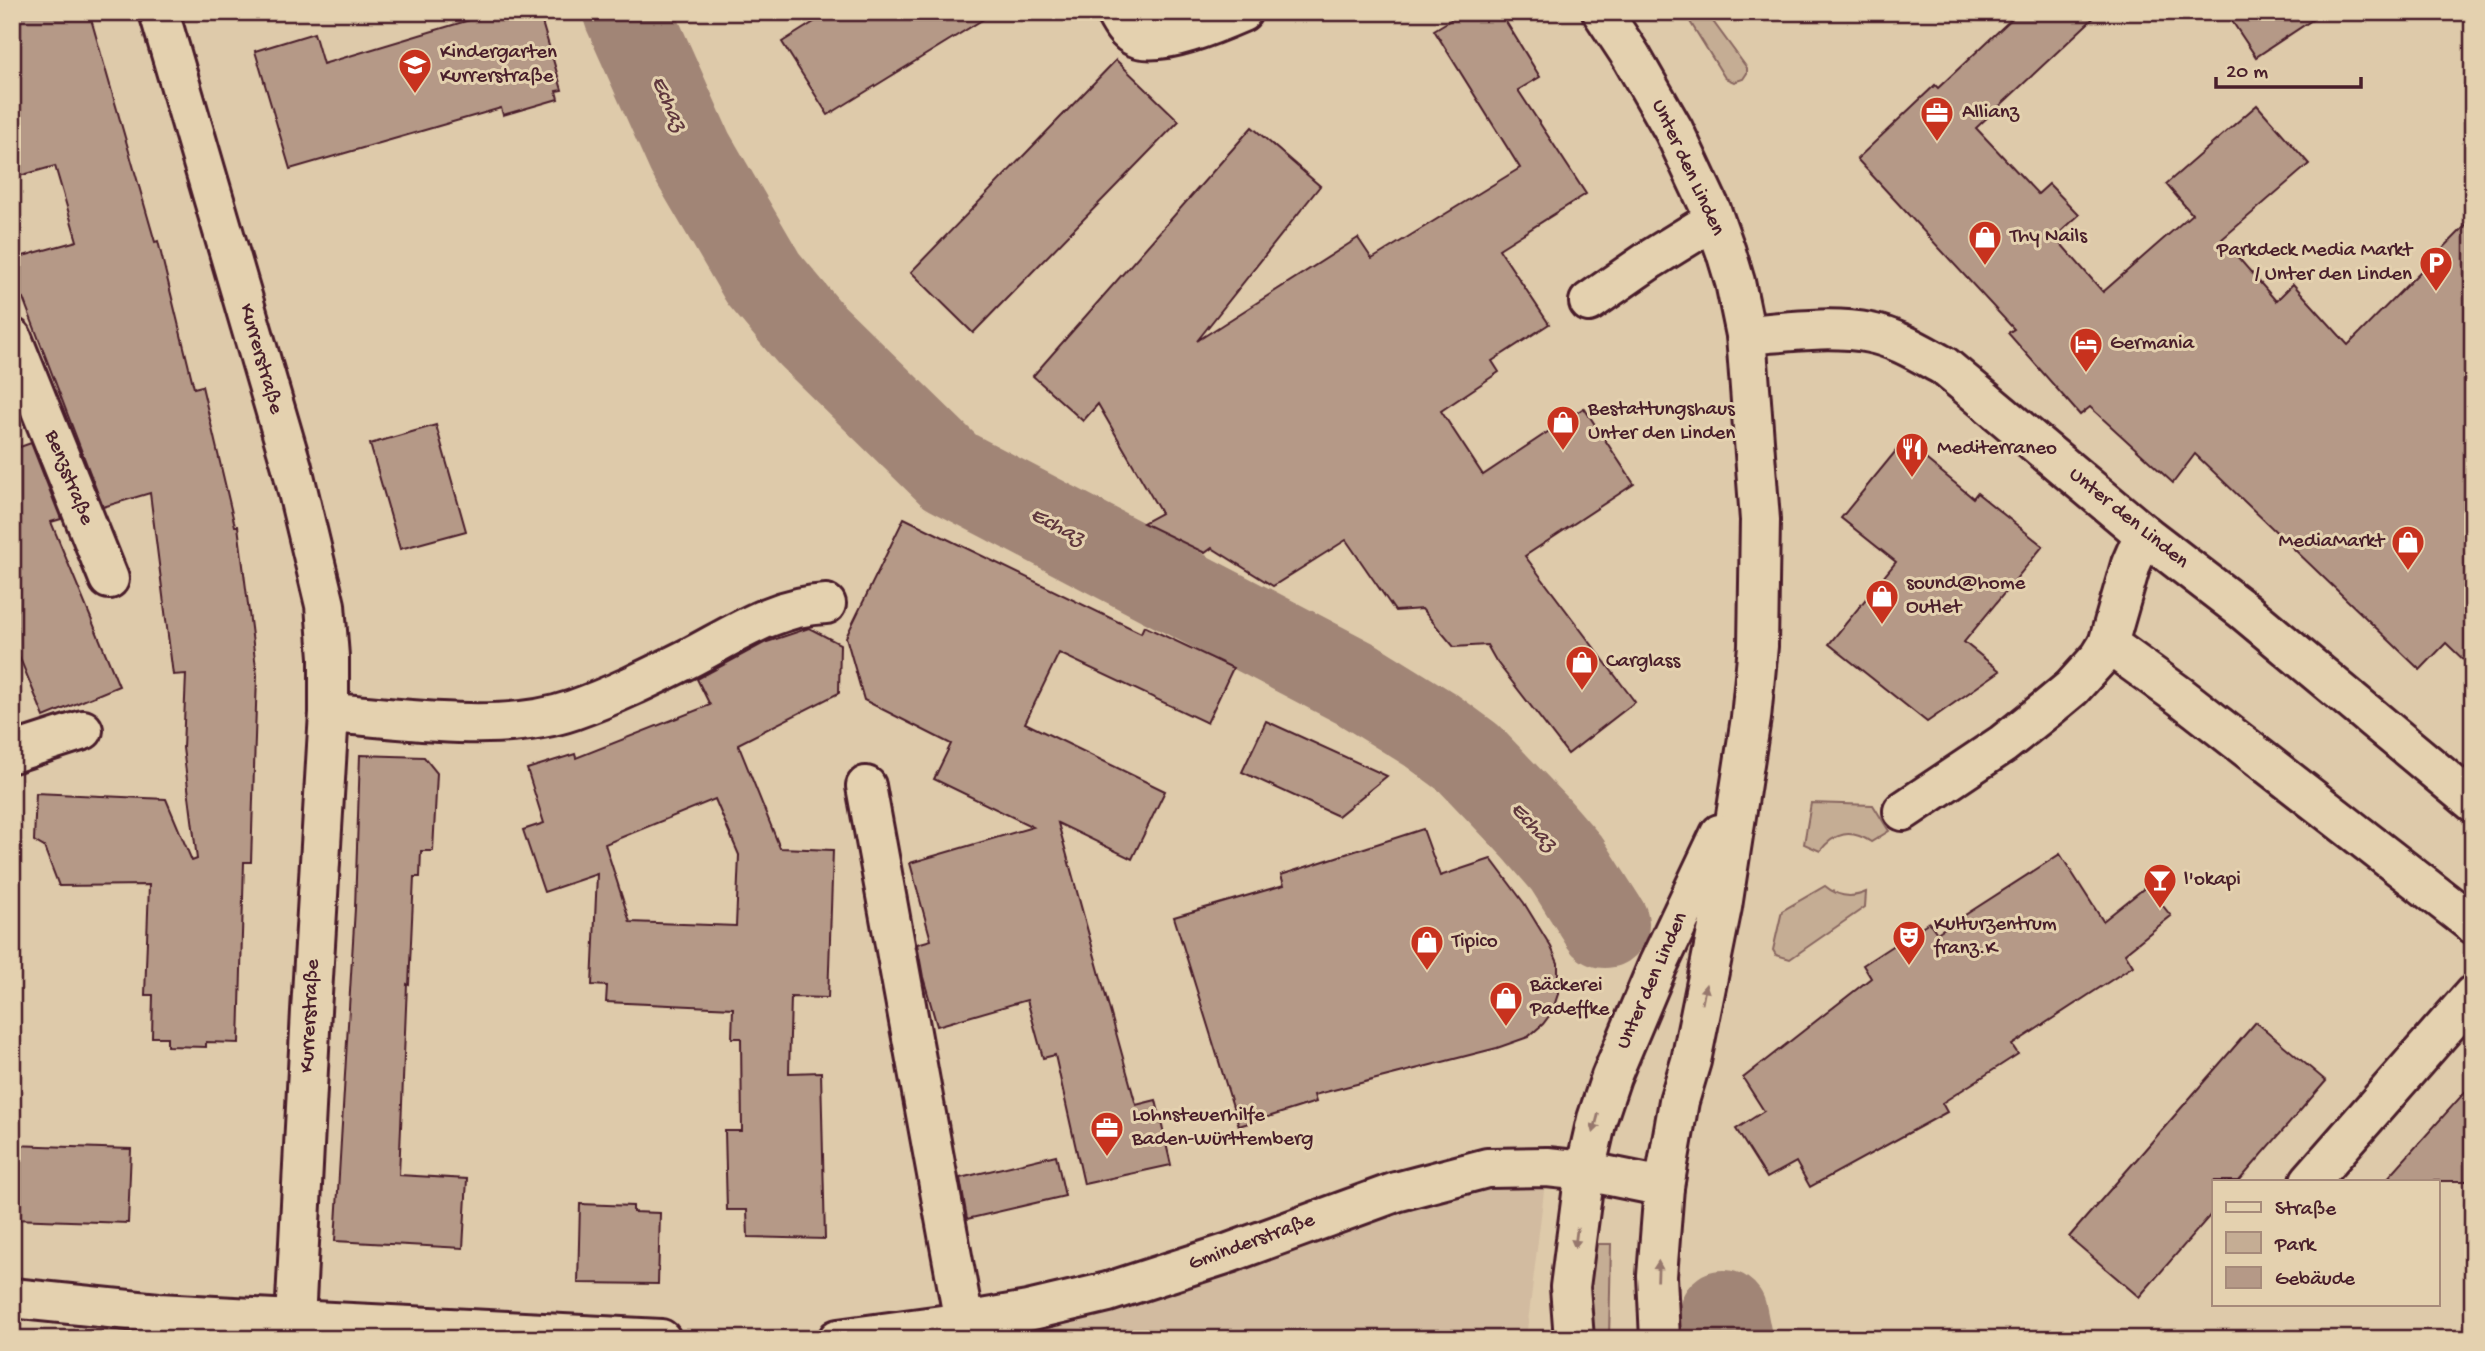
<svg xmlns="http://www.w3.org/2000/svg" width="2485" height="1351" viewBox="0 0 2485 1351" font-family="'Gochi Hand',sans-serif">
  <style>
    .built { fill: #d2bba0 }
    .green { fill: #c5ad94; stroke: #886660; stroke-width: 2 }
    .water { fill: #a18576; stroke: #7e5c58; stroke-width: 2 }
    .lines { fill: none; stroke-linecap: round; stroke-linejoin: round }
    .river { stroke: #a18576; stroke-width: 88 }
    .building { fill: #b59987; stroke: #4a1f2b; stroke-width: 2; fill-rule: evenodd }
    .minor-casing { stroke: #4a1f2b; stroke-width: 44 }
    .major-casing { stroke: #4a1f2b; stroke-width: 44 }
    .minor { stroke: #e4d1af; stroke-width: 38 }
    .major { stroke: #e4d1af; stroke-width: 38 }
    .oneway { fill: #97786d }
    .labels { text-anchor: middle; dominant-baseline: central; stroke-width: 6; stroke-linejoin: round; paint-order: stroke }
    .poi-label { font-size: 21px; fill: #4a1f2b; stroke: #e4d1af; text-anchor: start }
    .street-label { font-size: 21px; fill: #4a1f2b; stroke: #e4d1af }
    .water-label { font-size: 23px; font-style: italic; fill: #60383e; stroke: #e4d1af }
  </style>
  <rect width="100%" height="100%" fill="#decaaa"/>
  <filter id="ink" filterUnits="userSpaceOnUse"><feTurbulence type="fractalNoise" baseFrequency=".0143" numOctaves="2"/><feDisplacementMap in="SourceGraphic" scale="14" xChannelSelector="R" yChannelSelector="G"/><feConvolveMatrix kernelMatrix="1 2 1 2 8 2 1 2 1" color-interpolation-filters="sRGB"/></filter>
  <g filter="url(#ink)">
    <!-- built -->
    <polygon class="built" points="1547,1167 1526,1339 838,1339"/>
    <!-- green -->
    <g class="green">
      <polygon points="1684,12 1706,12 1747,68 1747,73 1743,79 1734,82 1725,78"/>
      <path d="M1811 803 1873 805 1889 831 1871 842C1851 829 1835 832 1820 851L1804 844Z"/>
      <path d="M1825 886C1838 897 1851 899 1866 892L1865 907 1790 959 1776 955 1773 950 1782 911Z"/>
      <polygon points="1589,1244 1611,1244 1609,1339 1591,1339"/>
    </g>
    <!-- water -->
    <polygon class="water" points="1761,1314 1763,1339 1707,1339 1706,1323"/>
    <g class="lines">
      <!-- river -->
      <g class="river">
        <polyline points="627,12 690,153 763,278 810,334 950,471 1357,684 1431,730 1469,758 1535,827 1567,864 1605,924"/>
        <polyline points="1723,1314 1728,1339"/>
      </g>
    </g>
    <!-- building -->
    <g class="building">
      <polygon points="12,12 89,12 155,242 158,241 194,388 202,386 235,526 238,526 257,675 251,862 244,862 239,1043 206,1042 206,1047 167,1046 167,1037 152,1037 153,995 145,995 149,885 59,886 44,847 34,841 36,793 166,799 192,861 197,859 183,748 186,674 173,675 150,493 103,507 23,298 12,301 12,259 77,241 55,166 12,178"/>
      <polygon points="496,12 539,12 562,90 556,91 558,99 503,115 501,108 290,169 255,51 314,33 323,64"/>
      <polygon points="830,12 995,12 828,115 782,42"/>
      <polygon points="1464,12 1500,12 1540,77 1518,90 1586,194 1499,249 1549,324 1492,361 1499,372 1441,411 1483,475 1584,408 1634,484 1525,556 1635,702 1568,754 1496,661 1487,645 1454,647 1422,609 1395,611 1346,540 1273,586 1212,548 1205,553 1143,523 1161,513 1098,404 1083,421 1033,376 1252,127 1320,186 1197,341 1358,238 1372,259 1520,168 1434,30"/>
      <polygon points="2019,12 2100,12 1976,128 2038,194 2049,184 2079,215 2055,237 2103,292 2192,214 2166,184 2257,105 2309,164 2222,239 2276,301 2293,284 2348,345 2473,218 2473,669 2446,643 2420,670 2195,454 2173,483 2090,407 2080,415 2008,333 2014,329 1857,159 1935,85 1938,88"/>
      <polygon points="2226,12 2324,12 2256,57"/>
      <polygon points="1116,60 1179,121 973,333 911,272"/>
      <polygon points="436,425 466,531 400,549 370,444"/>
      <polygon points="12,430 20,447 31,443 61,519 51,522 119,686 44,717 12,639"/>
      <polygon points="1904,441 1973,498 1977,493 2043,546 1964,642 2000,671 1927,722 1829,644 1896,562 1841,518"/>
      <polygon points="904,518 1141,633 1144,626 1233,668 1207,723 1059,653 1025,723 1165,791 1132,859 1058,823 1136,1105 1156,1100 1171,1165 1084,1184 1055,1055 1043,1058 1027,1000 937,1026 923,977 917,944 931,940 910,863 1033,827 934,779 951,744 864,700 846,637"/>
      <path d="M809 628 840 644 839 693 738 744 780 848 833 850 828 998 791 997 789 1073 821 1072 825 1239 748 1237 747 1210H727L725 1131H742L741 1038H732L733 1008 606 1002 607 986 592 985 597 874 544 892 523 830 544 823 527 769 575 754 576 758 710 705 697 679 764 643ZM715 799 739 855 736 926 630 922 605 844Z"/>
      <polygon points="1266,721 1387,776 1338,816 1242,772"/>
      <polygon points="360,755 424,757 437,773 433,851 421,851 420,877 414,877 409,985 407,984 399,1175 467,1179 463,1248 335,1241 355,908"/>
      <polygon points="1423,829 1440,876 1491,859 1524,903 1551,947 1558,963 1558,994 1552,1012 1543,1024 1528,1037 1497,1048 1314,1095 1316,1102 1239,1126 1174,917 1284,885 1281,875"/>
      <polygon points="2060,854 2103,921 2147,886 2171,916 2125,953 2133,966 2012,1045 2018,1054 1942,1103 1947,1112 1810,1187 1796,1162 1767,1178 1736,1129 1764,1111 1743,1078 1871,978 1863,965 1929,922 1937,933"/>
      <polygon points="2256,1022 2326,1081 2239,1181 2214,1181 2214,1211 2139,1297 2069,1237"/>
      <polygon points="2473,1083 2473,1181 2385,1181"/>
      <polygon points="12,1145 131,1149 128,1223 12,1219"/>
      <polygon points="1056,1155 1065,1196 967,1219 960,1178"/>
      <polygon points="580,1204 633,1206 633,1212 660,1213 658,1284 578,1283"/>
    </g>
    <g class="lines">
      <defs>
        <g id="minor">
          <polyline points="159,12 292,467 325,605 329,657 329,713 311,1011 295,1320"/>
          <path d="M1115 12C1120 21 1126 33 1136 37 1159 48 1219 22 1242 12"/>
          <polyline points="1589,302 1651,259 1714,220"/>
          <path d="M1746 335C1786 332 1830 325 1870 333 1896 338 1920 353 1944 366L2144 534 2243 610 2473 802"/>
          <polyline points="12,338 109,579"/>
          <polyline points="2108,644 2180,696 2473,924"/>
          <path d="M329 713C404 718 501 735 573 710 613 696 651 677 689 658 733 635 775 606 826 604"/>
          <polyline points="12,753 83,730"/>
          <polyline points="866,786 964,1322"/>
          <polyline points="1903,811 2003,744 2048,708 2072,688 2100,657 2108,644 2131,564 2144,534"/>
          <polyline points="2310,1181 2473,995"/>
          <polyline points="12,1298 158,1313 661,1339"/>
          <polyline points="838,1339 964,1322 1028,1311 1108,1292 1229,1253 1396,1192 1487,1168 1547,1167 1585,1171 1664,1187"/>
        </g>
        <g id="major">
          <polyline points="1602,12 1631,56 1674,131 1711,210 1726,252 1735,282 1746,335 1760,520 1758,646 1751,718 1722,907 1691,1061 1679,1101 1664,1187 1657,1276 1660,1339"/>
          <polyline points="1574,1339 1570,1287 1585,1171 1597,1119 1611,1077 1658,965 1720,834"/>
        </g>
      </defs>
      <!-- minor casing -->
      <use href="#minor" class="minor-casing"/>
      <!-- major casing -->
      <use href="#major" class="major-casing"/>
      <!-- minor -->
      <use href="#minor" class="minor"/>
      <!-- major -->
      <use href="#major" class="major"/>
    </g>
    <!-- one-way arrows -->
    <defs><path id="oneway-solid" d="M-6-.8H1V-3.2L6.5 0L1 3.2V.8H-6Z" transform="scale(1.75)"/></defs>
    <g class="oneway">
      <use href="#oneway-solid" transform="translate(1704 994) rotate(-79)"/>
      <use href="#oneway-solid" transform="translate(1596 1123) rotate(105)"/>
      <use href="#oneway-solid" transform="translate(1576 1238) rotate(97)"/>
      <use href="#oneway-solid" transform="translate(1658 1271) rotate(-88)"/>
    </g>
  </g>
  <!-- icons -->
  <defs>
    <symbol id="school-pin" viewBox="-11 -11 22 30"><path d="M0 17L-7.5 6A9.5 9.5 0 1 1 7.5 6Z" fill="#c8321e" stroke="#e4d1af"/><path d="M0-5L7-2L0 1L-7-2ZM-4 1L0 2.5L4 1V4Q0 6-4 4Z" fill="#fff"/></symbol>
    <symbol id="office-pin" viewBox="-11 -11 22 30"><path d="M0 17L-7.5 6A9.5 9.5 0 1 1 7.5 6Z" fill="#c8321e" stroke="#e4d1af"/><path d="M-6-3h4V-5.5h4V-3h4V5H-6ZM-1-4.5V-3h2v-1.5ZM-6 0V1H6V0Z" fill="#fff"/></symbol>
    <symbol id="shop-pin" viewBox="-11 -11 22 30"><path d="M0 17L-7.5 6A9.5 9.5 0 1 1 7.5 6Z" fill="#c8321e" stroke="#e4d1af"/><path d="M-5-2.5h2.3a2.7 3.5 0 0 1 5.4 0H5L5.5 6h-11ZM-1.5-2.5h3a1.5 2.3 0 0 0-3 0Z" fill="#fff"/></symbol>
    <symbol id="parking-pin" viewBox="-11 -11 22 30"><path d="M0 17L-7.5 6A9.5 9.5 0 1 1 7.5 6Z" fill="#c8321e" stroke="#e4d1af"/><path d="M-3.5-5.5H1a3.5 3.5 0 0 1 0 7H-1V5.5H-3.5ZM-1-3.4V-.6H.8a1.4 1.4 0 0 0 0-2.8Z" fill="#fff"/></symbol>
    <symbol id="hotel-pin" viewBox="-11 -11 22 30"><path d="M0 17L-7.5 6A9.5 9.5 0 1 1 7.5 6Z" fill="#c8321e" stroke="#e4d1af"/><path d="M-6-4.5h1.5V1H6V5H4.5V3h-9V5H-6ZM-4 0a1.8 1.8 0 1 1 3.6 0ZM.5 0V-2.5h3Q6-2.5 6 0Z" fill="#fff"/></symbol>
    <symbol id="restaurant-pin" viewBox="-11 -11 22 30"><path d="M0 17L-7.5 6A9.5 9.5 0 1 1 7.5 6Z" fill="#c8321e" stroke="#e4d1af"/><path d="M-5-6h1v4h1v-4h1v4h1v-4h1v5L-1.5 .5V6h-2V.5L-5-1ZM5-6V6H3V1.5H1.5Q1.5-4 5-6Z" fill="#fff"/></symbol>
    <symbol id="bar-pin" viewBox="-11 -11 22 30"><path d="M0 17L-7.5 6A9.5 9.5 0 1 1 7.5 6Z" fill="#c8321e" stroke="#e4d1af"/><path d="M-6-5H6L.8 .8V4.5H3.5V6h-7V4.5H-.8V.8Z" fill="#fff"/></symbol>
    <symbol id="theatre-pin" viewBox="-11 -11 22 30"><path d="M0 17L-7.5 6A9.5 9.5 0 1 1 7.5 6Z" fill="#c8321e" stroke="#e4d1af"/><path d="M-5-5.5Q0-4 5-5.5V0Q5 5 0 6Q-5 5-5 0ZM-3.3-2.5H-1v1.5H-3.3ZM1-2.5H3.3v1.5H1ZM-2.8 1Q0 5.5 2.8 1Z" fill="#fff"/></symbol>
  </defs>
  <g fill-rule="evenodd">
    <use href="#school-pin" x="396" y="46" width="38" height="52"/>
    <use href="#office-pin" x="1918" y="94" width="38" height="52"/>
    <use href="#shop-pin" x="1966" y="218" width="38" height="52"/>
    <use href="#parking-pin" x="2417" y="244" width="38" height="52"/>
    <use href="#hotel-pin" x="2067" y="325" width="38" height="52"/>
    <use href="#shop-pin" x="1544" y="403" width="38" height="52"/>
    <use href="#restaurant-pin" x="1893" y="430" width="38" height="52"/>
    <use href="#shop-pin" x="2389" y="523" width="38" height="52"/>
    <use href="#shop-pin" x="1863" y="577" width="38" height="52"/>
    <use href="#shop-pin" x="1563" y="643" width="38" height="52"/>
    <use href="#bar-pin" x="2141" y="861" width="38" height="52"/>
    <use href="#theatre-pin" x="1890" y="918" width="38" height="52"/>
    <use href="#shop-pin" x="1408" y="923" width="38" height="52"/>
    <use href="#shop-pin" x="1487" y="979" width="38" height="52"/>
    <use href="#office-pin" x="1088" y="1109" width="38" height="52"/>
  </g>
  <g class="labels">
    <!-- poi labels -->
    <g class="poi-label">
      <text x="440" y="53">Kindergarten<tspan x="440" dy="24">Kurrerstraße</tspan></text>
      <text x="1962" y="113">Allianz</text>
      <text x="2010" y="237">Thy Nails</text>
      <text x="2412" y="251" text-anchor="end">Parkdeck Media Markt<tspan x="2412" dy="24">/ Unter den Linden</tspan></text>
      <text x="2110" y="344">Germania</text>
      <text x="1588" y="410">Bestattungshaus<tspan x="1588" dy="24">Unter den Linden</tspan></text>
      <text x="1937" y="449">Mediterraneo</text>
      <text x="2384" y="542" text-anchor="end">MediaMarkt</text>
      <text x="1906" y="584">sound@home<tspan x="1906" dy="24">Outlet</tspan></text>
      <text x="1606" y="662">Carglass</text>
      <text x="2184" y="880">l'okapi</text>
      <text x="1934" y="925">Kulturzentrum<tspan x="1934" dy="24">franz.K</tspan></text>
      <text x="1452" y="942">Tipico</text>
      <text x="1530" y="986">Bäckerei<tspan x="1530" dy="24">Padeffke</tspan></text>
      <text x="1132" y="1116">Lohnsteuerhilfe<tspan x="1132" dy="24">Baden-Württemberg</tspan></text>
    </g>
    <!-- street labels -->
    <g class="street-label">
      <text transform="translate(1687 168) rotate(65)">Unter den Linden</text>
      <text transform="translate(260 359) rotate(74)">Kurrerstraße</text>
      <text transform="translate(68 478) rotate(68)">Benzstraße</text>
      <text transform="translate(2128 519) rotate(39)">Unter den Linden</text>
      <text transform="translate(1653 981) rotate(-66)">Unter den Linden</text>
      <text transform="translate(311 1016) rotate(-87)">Kurrerstraße</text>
      <text transform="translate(1252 1243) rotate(-20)">Gminderstraße</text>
    </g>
    <!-- water labels -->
    <g class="water-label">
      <text transform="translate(668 104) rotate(66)">Echaz</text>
      <text transform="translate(1057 527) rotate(28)">Echaz</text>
      <text transform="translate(1533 827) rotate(48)">Echaz</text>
    </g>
  </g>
  <!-- margin -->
  <rect width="2485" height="1351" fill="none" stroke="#e4d1af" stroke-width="42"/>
  <rect x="21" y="21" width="2443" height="1309" fill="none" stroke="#4a1f2b" stroke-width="2.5" filter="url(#ink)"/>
  <!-- legend -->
  <rect x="2212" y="1180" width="228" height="126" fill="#e4d1af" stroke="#a68a7a" stroke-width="2"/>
  <rect x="2226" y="1202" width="35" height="10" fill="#e4d1af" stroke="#a68a7a" stroke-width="2"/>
  <text x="2275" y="1214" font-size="21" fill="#4a1f2b">Straße</text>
  <rect x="2226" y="1232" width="35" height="21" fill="#c5ad94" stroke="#a68a7a" stroke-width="2"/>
  <text x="2275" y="1250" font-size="21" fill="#4a1f2b">Park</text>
  <rect x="2226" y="1267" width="35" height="21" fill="#b59987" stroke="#a68a7a" stroke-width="2"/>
  <text x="2275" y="1284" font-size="21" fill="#4a1f2b">Gebäude</text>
  <!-- scale -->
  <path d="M2216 77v10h145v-10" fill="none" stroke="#4a1f2b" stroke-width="3.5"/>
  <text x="2226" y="77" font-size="21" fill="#4a1f2b" stroke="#e4d1af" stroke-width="5" paint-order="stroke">20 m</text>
</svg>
